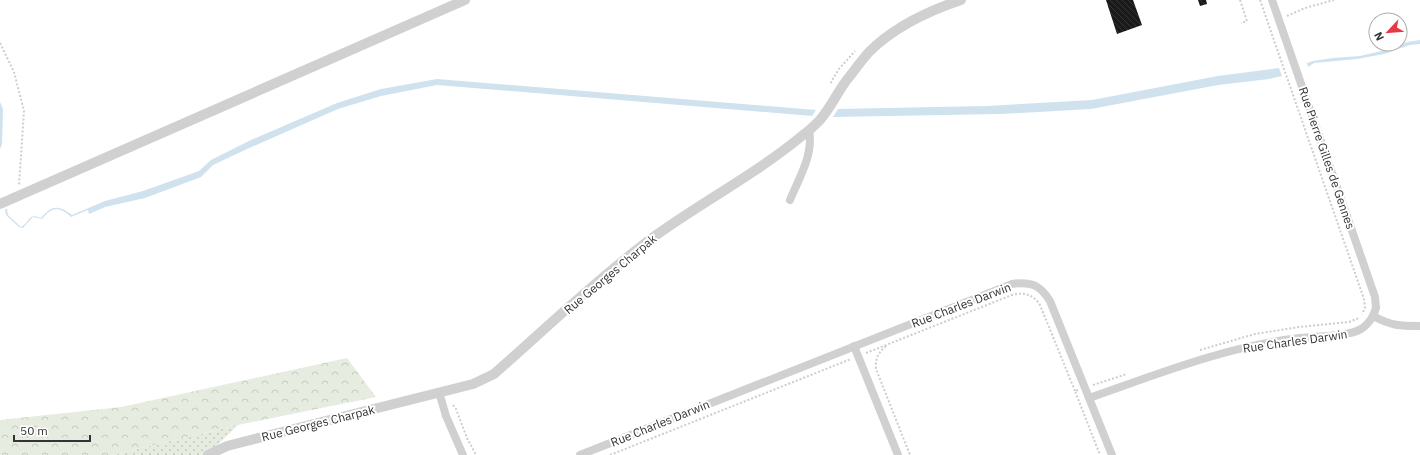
<svg xmlns="http://www.w3.org/2000/svg" width="1420" height="455" viewBox="0 0 1420 455" font-family="'IBM Plex Sans',sans-serif">
  <style>
    .grass { fill: url(#grass-dots) }
    .forest { fill: url(#forest-crowns) }
    .water { fill: #cfe2ee }
    .building { fill: url(#building-back-hatch) }
    .lines { fill: none; stroke-linecap: round; stroke-linejoin: round }
    .path { stroke: #cdcdcd; stroke-width: 2; stroke-dasharray: 2 2; stroke-linecap: butt }
    .minor { stroke: #d0d0d0; stroke-width: 8 }
    .tertiary { stroke: #d0d0d0; stroke-width: 10 }
    .labels { text-anchor: middle; dominant-baseline: central; stroke-width: 4; stroke-linejoin: round; paint-order: stroke }
    .street-label { font-size: 12px; fill: #333; stroke: #fff }
  </style>
  <defs>
    <pattern id="grass-dots" width="8" height="8" patternUnits="userSpaceOnUse"><rect width="8" height="8" fill="#e6ecdf"/><path d="M2 2h.1M6 6h.1" fill="none" stroke="#c6cbc0" stroke-width="1.8" stroke-linecap="round"/></pattern>
    <pattern id="forest-crowns" width="20" height="18" patternUnits="userSpaceOnUse"><rect width="20" height="18" fill="#e6ecdf"/><path d="M2 6a3 3 0 1 1 6 0M12 15a3 3 0 1 1 6 0" fill="none" stroke="#c6cbc0"/></pattern>
    <pattern id="building-back-hatch" width="6" height="6" patternUnits="userSpaceOnUse"><rect width="6" height="6" fill="#1a1a1a"/><path d="M-1 5l2 2M0 0l6 6M5-1l2 2" fill="none" stroke="#333"/></pattern>
  </defs>
  <rect width="100%" height="100%" fill="#fff"/>
  <!-- grass -->
  <polygon class="grass" points="238,425 207,455 111,455"/>
  <!-- forest -->
  <polygon class="forest" points="347,358 376,397 238,425 111,455 0,455 0,420 121,407"/>
  <!-- water -->
  <g class="water">
    <polygon points="1420,40 1420,44 1410,45 1384,54 1357,59 1314,63 1308,67 1307,63 1313,61 1333,58 1360,56 1390,49 1407,42"/>
    <polygon points="1279,68 1282,76 1269,79 1218,85 1091,109 1001,114 833,117 838,109 987,106 1092,100 1218,76"/>
    <path d="M437 79 816 110 812 116 437 85 381 96 338 109 247 149 213 165 201 177 145 198 105 207 89 214 88 210 71 217C59 206 52 207 42 219L33 217 23 228 19 227 6 215 5 209H7L8 215 21 227C31 222 27 212 41 218 52 205 58 205 72 215L105 201 143 191 199 171 211 160 251 140 337 103 381 89Z"/>
    <polygon points="0,102 3,109 2,144 0,149"/>
  </g>
  <!-- building -->
  <g class="building">
    <polygon points="1106,0 1133,0 1142,25 1117,34"/>
    <polygon points="1198,0 1206,0 1207,4 1200,6"/>
  </g>
  <g class="lines">
    <!-- path -->
    <g class="path">
      <polyline points="1240,0 1247,21 1241,23"/>
      <polyline points="1260,0 1364,299 1365,308 1362,314"/>
      <polyline points="1287,16 1305,8 1334,0"/>
      <polyline points="0,43 14,72 24,111 19,185"/>
      <polyline points="832,83 831,82 839,69 855,51"/>
      <path d="M886 346C878 353 875 359 876 369L910 455"/>
      <polyline points="1200,350 1255,334 1299,327 1349,322 1359,318"/>
      <path d="M866 353 1012 295C1024 292 1033 294 1040 305L1075 391"/>
      <polyline points="1093,385 1127,374"/>
      <polyline points="1078,390 1075,391 1100,455"/>
      <polyline points="453,405 456,409 467,438 476,455"/>
      <polyline points="610,455 851,359"/>
    </g>
    <!-- minor -->
    <g class="minor">
      <polyline points="1272,0 1375,297 1376,308 1373,316"/>
      <path d="M790 200C799 178 814 154 809 130"/>
      <polyline points="854,346 898,455"/>
      <polyline points="439,392 446,416 463,455"/>
      <polyline points="1089,398 1112,455"/>
      <path d="M580 455 1012 284C1031 281 1040 285 1050 301L1089 398C1158 374 1227 346 1300 338 1316 336 1348 337 1361 329 1366 326 1370 321 1373 316 1392 326 1399 326 1420 326"/>
    </g>
    <!-- tertiary -->
    <g class="tertiary">
      <polyline points="0,204 465,0"/>
      <path d="M208 455 227 446 473 384 494 374C544 330 594 282 648 241 698 204 755 175 803 135 809 131 814 126 819 121 830 109 837 93 846 81 854 71 861 61 869 52 894 27 928 11 961 0"/>
    </g>
  </g>
  <g class="labels">
    <!-- street labels -->
    <g class="street-label">
      <text transform="translate(1327 158) rotate(71)">Rue Pierre Gilles de Gennes</text>
      <text transform="translate(610 274) rotate(-40)">Rue Georges Charpak</text>
      <text transform="translate(961 305) rotate(-21)">Rue Charles Darwin</text>
      <text transform="translate(1295 341) rotate(-8)">Rue Charles Darwin</text>
      <text transform="translate(318 423) rotate(-14)">Rue Georges Charpak</text>
      <text transform="translate(660 423) rotate(-22)">Rue Charles Darwin</text>
    </g>
  </g>
  <!-- north arrow -->
  <g transform="translate(1388 32) rotate(244)"><circle r="19" fill="#ffffff" stroke="#adadad"/>
  <path d="M0-3L7 15L0 10L-7 15Z" fill="#e63946"/>
  <text y="-6" font-size="11" font-weight="bold" text-anchor="middle" fill="#333333">N</text>
  </g>
  <!-- scale -->
  <path d="M14 435v6h76v-6" fill="none" stroke="#333333" stroke-width="2"/>
  <text x="20" y="435" font-size="12" fill="#333333" stroke="#ffffff" stroke-width="3" paint-order="stroke">50 m</text>
</svg>
